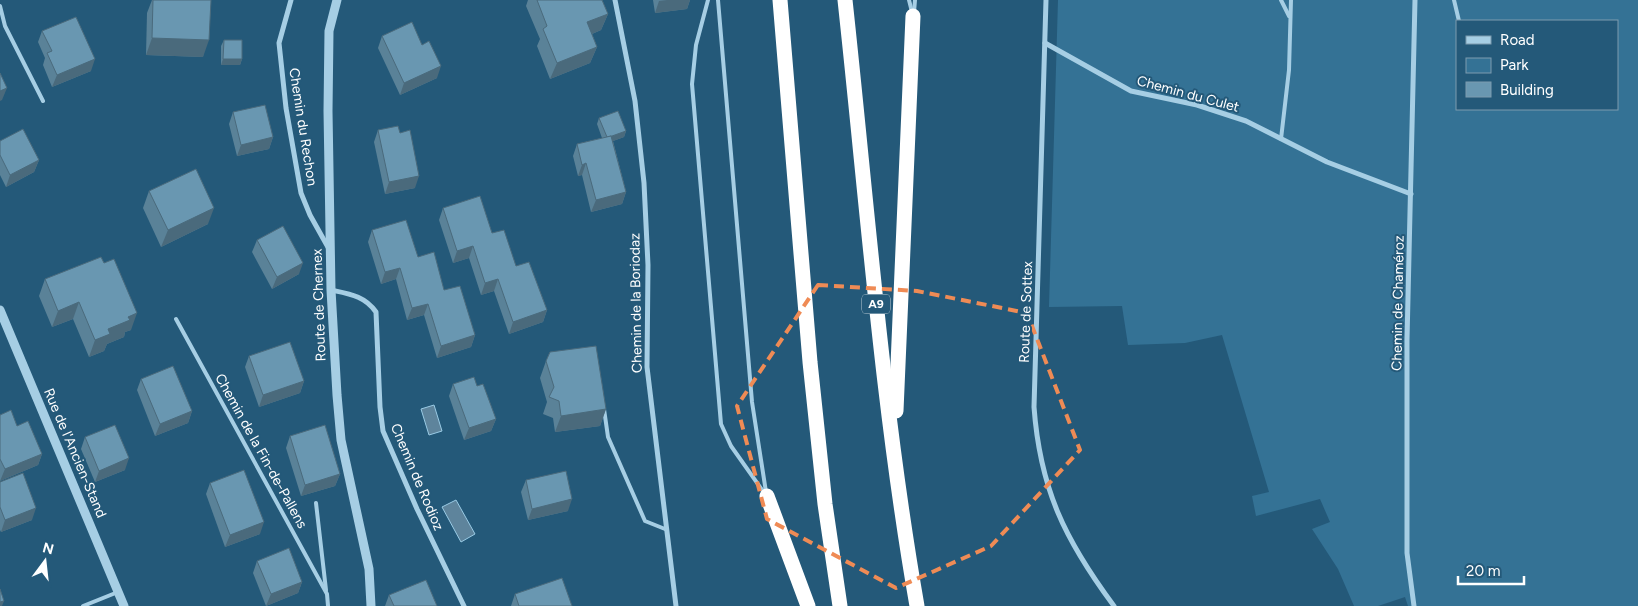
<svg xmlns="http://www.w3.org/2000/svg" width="1638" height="606" viewBox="0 0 1638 606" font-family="Figtree,sans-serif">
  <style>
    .green { fill: #347295; fill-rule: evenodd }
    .water { fill: #5e849c; stroke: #9acbe5 }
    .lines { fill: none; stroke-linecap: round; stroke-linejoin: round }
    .service { stroke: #a6cee4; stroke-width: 4 }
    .minor { stroke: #a6cee4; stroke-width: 5 }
    .tertiary { stroke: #a6cee4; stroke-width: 9 }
    .motorway { stroke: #fff; stroke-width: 15 }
    .wall { fill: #5a8298 }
    .shaded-wall { fill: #4a6a7c }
    .building { fill: #6997b1; stroke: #4a6a7c }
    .marked { fill: none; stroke: #ef8b55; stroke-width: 4; stroke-dasharray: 10 6; stroke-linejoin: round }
    .labels { text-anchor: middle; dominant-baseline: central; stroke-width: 4; stroke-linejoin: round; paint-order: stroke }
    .shield { fill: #245979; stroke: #bdcdd7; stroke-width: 1 }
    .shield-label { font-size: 12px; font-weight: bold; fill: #fff }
    .street-label { font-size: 14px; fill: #fff; stroke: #245979 }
  </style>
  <rect width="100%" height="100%" fill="#245979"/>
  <!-- green -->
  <path class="green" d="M1058 0H1638V606H1408L1405 597 1378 606H1354L1338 569 1312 529 1330 522 1320 499 1256 516 1252 496 1269 492 1222 335 1185 343 1128 345 1122 306 1049 307ZM1457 21H1617V109H1457Z"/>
  <!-- water -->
  <g class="water">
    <polygon points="434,405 442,431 429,435 421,409"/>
    <polygon points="456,500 475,534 461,542 442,507"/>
  </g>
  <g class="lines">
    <!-- service -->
    <g class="service">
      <polyline points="708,0 696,45 692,84 721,424 731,446 765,494"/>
      <polyline points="718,0 752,402 766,492"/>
      <polyline points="909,0 912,12"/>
      <polyline points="1281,0 1289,16"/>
      <polyline points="1454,0 1459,21"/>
      <polyline points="0,6 5,26 43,101"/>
      <polyline points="914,12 915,0"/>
      <polyline points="1281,139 1289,70 1291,0"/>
      <polyline points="176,319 327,594 328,606"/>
      <polyline points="604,409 608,437 645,521 665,529"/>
      <polyline points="316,503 326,590"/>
      <polyline points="83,606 118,592"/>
    </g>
    <!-- minor -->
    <g class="minor">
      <polyline points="291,0 279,43 286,108 301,193 310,215 329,249"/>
      <polyline points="615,0 635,101 644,183 648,265 647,367 676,606"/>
      <path d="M1046 0 1034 407C1040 489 1065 540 1114 606"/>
      <polyline points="1045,43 1131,91 1197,105 1246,121 1327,162 1411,194"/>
      <path d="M331 290C350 294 365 296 376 312L380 407 383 431 417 509 464 606"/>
      <polyline points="1414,606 1407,553 1407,340 1415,0"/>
    </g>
    <!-- tertiary -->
    <g class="tertiary">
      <polyline points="337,0 329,31 328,111 331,290 337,395 341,440 369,569 371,606"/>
      <polyline points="0,310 124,606"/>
    </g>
    <!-- motorway -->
    <g class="motorway">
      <polyline points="780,0 810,362 825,504 840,606"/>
      <path d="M845 0C867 202 882 406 917 606"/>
      <polyline points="896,411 913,16"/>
      <polyline points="767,496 808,606"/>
    </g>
  </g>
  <!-- wall -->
  <g class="wall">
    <polygon points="152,0 211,0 203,57 146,55 147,13"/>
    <polygon points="528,0 602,0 608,14 601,30 592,34 597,47 590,63 550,79 537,46 540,39 526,6"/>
    <polygon points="653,0 690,0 687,9 655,13"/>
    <polygon points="42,31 91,71 52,87 43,65 45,58 38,42"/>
    <polygon points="382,36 437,78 400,95 378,48"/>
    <polygon points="224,40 242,59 240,65 221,65 221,46"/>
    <polygon points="233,112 273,137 269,149 237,156 229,124"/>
    <polygon points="599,118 626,131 624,137 613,141 626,192 622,204 591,212 582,175 578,176 573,156 577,144 602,138 597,124"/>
    <polygon points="378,130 400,133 415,188 385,194 374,142"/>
    <polygon points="0,141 39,160 34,172 6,187 0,175"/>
    <polygon points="149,191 208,224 161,247 143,208"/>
    <polygon points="443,208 492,233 547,310 543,322 509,334 494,291 481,295 469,258 453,263 439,220"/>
    <polygon points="372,230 418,257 444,290 475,335 471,347 437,358 424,315 407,320 396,279 381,284 368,242"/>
    <polygon points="257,240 299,274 272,289 252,252"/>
    <polygon points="45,279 131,330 125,332 124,337 107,344 104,351 89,357 73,319 52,327 39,296"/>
    <polygon points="249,356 304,381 300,393 259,407 245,367"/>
    <polygon points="546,361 606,409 600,426 555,432 553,418 543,414 547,402 540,378"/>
    <polygon points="141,379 192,411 188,423 155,436 137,390"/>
    <polygon points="453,384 477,386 496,419 491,431 464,440 449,396"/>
    <polygon points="0,415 17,426 42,454 38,465 0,481"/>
    <polygon points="290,436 340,474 335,486 301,496 286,448"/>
    <polygon points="85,437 125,470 95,482 81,449"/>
    <polygon points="526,480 568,511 528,520 521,492"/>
    <polygon points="0,482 32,520 1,532 0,530"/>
    <polygon points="210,483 260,534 225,547 206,494"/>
    <polygon points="257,561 302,582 298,593 266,606 253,573"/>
    <polygon points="515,594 572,606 511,606"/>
    <polygon points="389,595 437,606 385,606"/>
  </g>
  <!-- shaded-wall -->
  <g class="shaded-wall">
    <polygon points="667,0 690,0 687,9 655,13 659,1"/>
    <polygon points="608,14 601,30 580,39 587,22"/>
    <polygon points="152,38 209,40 203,57 146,55"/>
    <polygon points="597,47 590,63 550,79 557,63"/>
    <polygon points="95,59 91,71 52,87 57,75"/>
    <polygon points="223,59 242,59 240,65 221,65"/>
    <polygon points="441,66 437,78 400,95 404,83"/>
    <polygon points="7,88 2,100 0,101 0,91"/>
    <polygon points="626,131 624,137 605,144 607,138"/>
    <polygon points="273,137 269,149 237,156 241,145"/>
    <polygon points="39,160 34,172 6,187 10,175"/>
    <polygon points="586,163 582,175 578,176 582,165"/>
    <polygon points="419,176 415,188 385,194 389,182"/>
    <polygon points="626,192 622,204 591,212 596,200"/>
    <polygon points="214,208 208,224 161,247 168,230"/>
    <polygon points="473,246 469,258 453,263 457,251"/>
    <polygon points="303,263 299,274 272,289 277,277"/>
    <polygon points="400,268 396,279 381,284 385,272"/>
    <polygon points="498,279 494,291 481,295 485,283"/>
    <polygon points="79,302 73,319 52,327 58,311"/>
    <polygon points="428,304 424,315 407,320 412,308"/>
    <polygon points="547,310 543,322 509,334 513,322"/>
    <polygon points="137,313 131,330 125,332 124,337 107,344 104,351 89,357 95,340 108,329 128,317"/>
    <polygon points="475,335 471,347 437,358 441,346"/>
    <polygon points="304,381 300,393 259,407 263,395"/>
    <polygon points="606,409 600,426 555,432 561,416"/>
    <polygon points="192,411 188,423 155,436 160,424"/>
    <polygon points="496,419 491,431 464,440 469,428"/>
    <polygon points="42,454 38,465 0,481 5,469"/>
    <polygon points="129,458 125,470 95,482 99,471"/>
    <polygon points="340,474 335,486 301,496 305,485"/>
    <polygon points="572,499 568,511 528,520 532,509"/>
    <polygon points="36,508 32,520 1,532 5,520"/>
    <polygon points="264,522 260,534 225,547 230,535"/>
    <polygon points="302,582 298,593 266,606 271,594"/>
    <polygon points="4,601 2,606 0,606 0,602"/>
  </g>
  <!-- building -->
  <g class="building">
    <polygon points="153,0 211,0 209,40 152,38"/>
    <polygon points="537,0 602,0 608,14 587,22 597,47 557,63 543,29 547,26"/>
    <polygon points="76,17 95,59 57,75 47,53 52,51 42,31"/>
    <polygon points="412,22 422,45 429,41 441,66 404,83 382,36"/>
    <polygon points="224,40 242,40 242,59 223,59"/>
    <polygon points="0,73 7,88 0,91"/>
    <polygon points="265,105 273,137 241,145 233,112"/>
    <polygon points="618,111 626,131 612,136 611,136 607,137 599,118"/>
    <polygon points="398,126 400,133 410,130 419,176 389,182 378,130"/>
    <polygon points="23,129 39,160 10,175 0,155 0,141"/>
    <polygon points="611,136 626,192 596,200 586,163 582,165 577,144"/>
    <polygon points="196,169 214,208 168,230 149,191"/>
    <polygon points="480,196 492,233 504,230 516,266 529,262 547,310 513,322 498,279 485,283 473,246 457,251 443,208"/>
    <polygon points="406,220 418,257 434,252 444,290 460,286 475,335 441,346 428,304 412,308 400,268 385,272 372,230"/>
    <polygon points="283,226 303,263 277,277 257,240"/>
    <polygon points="101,257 104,263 114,259 137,313 128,317 130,320 108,329 110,334 95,340 79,302 58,311 45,279"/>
    <polygon points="290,342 304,381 263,395 249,356"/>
    <polygon points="596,346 606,409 561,416 559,401 549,397 554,387 546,361 550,352"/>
    <polygon points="173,366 192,411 160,424 141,379"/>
    <polygon points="474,377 477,386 483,384 496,419 469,428 453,384"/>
    <polygon points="11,410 17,426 28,421 42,454 5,469 0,459 0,415"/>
    <polygon points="115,425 129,458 99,471 85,437"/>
    <polygon points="325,425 340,474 305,485 290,436"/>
    <polygon points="244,470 264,522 230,535 210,483"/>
    <polygon points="566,471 572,499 532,509 526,480"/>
    <polygon points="23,473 36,508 5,520 0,507 0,482"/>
    <polygon points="289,548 302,582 271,594 257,561"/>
    <polygon points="562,578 572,606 519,606 515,594"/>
    <polygon points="426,580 437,606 394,606 389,595"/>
    <polygon points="0,589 4,601 0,602"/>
  </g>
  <!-- marked area -->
  <path class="marked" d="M818 285 917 291 1027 313 1080 450 991 546 896 588 767 519 737 406Z"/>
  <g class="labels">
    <!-- shield labels -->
    <rect class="shield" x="862" y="294.5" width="28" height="19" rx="4"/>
    <g class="shield-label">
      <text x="876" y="304">A9</text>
    </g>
    <!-- street labels -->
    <g class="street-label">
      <text transform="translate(1188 94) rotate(15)">Chemin du Culet</text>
      <text transform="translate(303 127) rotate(81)">Chemin du Rechon</text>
      <text transform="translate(636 303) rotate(-91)">Chemin de la Boriodaz</text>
      <text transform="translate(1398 303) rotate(-89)">Chemin de Chaméroz</text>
      <text transform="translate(319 305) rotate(-92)">Route de Chernex</text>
      <text transform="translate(1026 312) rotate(-88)">Route de Sottex</text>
      <text transform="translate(261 451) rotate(61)">Chemin de la Fin-de-Pallens</text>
      <text transform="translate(75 453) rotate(67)">Rue de l'Ancien-Stand</text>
      <text transform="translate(417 477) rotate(67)">Chemin de Rodioz</text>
    </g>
  </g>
  <!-- legend -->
  <rect x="1456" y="20" width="162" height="90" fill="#245979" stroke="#7c9baf"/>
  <rect x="1466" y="36" width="25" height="8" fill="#a6cee4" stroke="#7c9baf"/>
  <text x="1500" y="45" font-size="15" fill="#ffffff">Road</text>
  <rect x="1466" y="58" width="25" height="15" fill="#347295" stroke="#7c9baf"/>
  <text x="1500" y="70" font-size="15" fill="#ffffff">Park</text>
  <rect x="1466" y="82" width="25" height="15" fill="#6997b1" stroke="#7c9baf"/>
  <text x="1500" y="95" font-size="15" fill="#ffffff">Building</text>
  <!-- north arrow -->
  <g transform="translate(45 561) rotate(15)" stroke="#245979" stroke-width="4" paint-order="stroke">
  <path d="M0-4L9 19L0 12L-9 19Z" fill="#ffffff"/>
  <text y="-8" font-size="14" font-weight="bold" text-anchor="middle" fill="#ffffff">N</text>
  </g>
  <!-- scale -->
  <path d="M1458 576v8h66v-8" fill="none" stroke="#ffffff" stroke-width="2.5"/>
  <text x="1466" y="576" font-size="15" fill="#ffffff" stroke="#245979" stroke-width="4" paint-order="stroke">20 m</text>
</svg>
